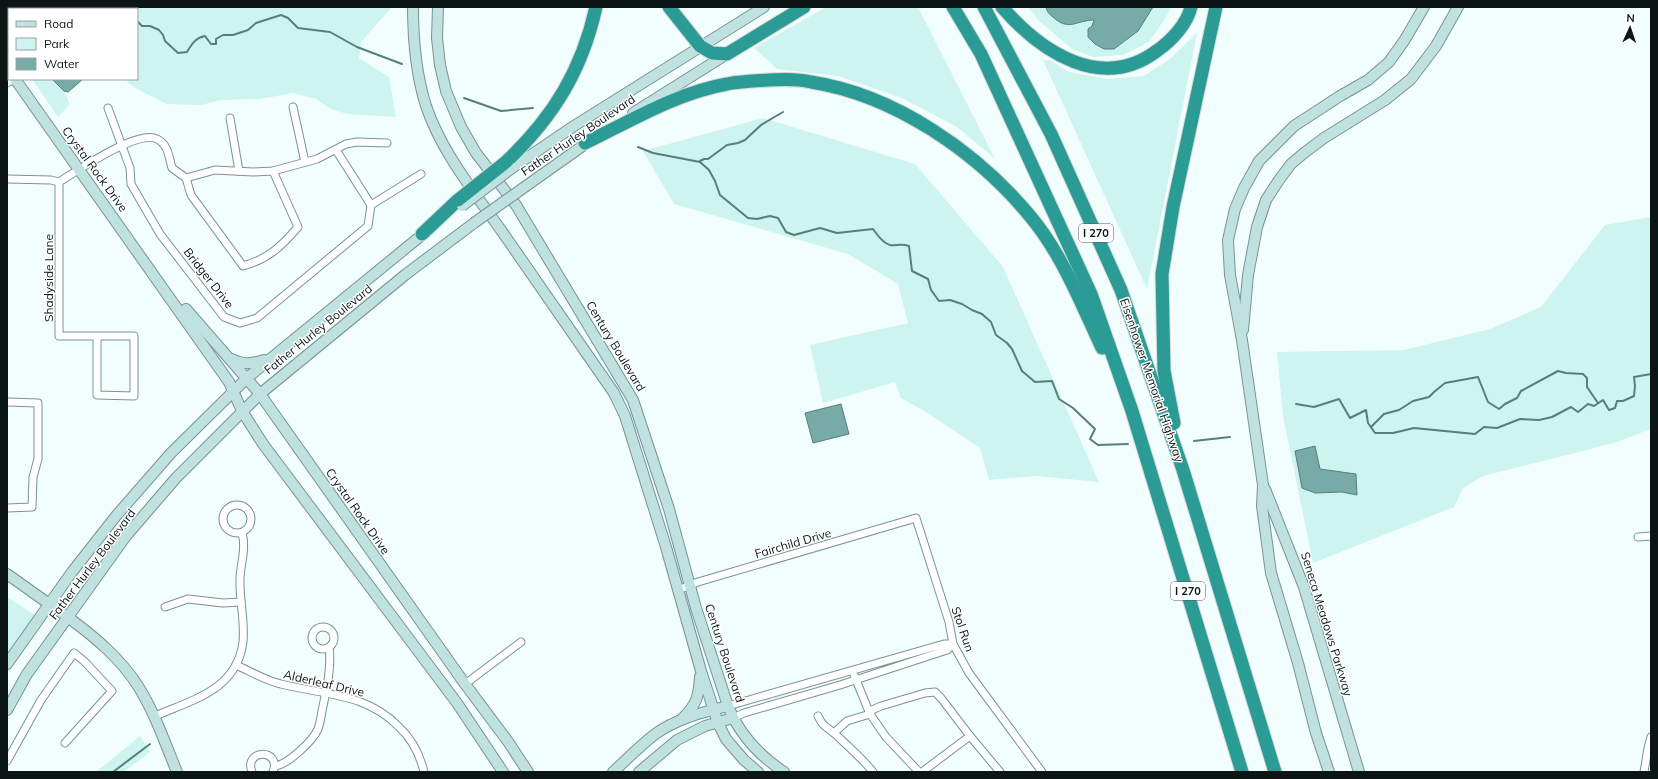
<svg xmlns="http://www.w3.org/2000/svg" width="1658" height="779" viewBox="0 0 1658 779" font-family="Mulish,sans-serif">
  <style>
    .green { fill: #cef4f0 }
    .water { fill: #76aba7; stroke: #567e7b }
    .lines { fill: none; stroke-linecap: round; stroke-linejoin: round }
    .stream { stroke: #567e7b; stroke-width: 2 }
    .street-casing { stroke: #789491; stroke-width: 9 }
    .secondary-casing { stroke: #789491; stroke-width: 12 }
    .highway-casing { stroke: #d8dad9; stroke-width: 15 }
    .street { stroke: #fff; stroke-width: 7 }
    .secondary { stroke: #bfe1e0; stroke-width: 10 }
    .highway { stroke: #2b9b96; stroke-width: 13 }
    .secondary-bridge-casing { stroke: #789491; stroke-width: 12; stroke-linecap: butt }
    .highway-bridge-casing { stroke: #d8dad9; stroke-width: 15; stroke-linecap: butt }
    .secondary-bridge { stroke: #bfe1e0; stroke-width: 10 }
    .highway-bridge { stroke: #2b9b96; stroke-width: 13 }
    .labels { text-anchor: middle; dominant-baseline: central; stroke-width: 3; stroke-linejoin: round; paint-order: stroke }
    .shield { fill: #fff; stroke: #545b5a; stroke-width: 1 }
    .shield-label { font-size: 11px; font-weight: bold; fill: #0a1514 }
    .street-label { font-size: 12px; fill: #0a1514; stroke: #fff }
  </style>
  <rect width="100%" height="100%" fill="#f2fefd"/>
  <!-- green -->
  <g class="green">
    <polygon points="7,7 392,7 361,42 359,58 389,77 396,117 347,114 331,109 316,99 293,93 260,99 221,100 201,105 167,104 133,87 125,79 137,79 137,9 13,8 7,11"/>
    <polygon points="826,7 918,7 995,159 957,127 902,98 838,76 777,69 754,48"/>
    <polygon points="1028,7 1046,7 1047,12 1078,24 1088,20 1095,20 1092,26 1104,49 1114,49 1125,41 1151,12 1153,7 1171,7 1168,14 1149,42 1123,55 1093,57 1072,49 1038,20"/>
    <polygon points="1197,33 1147,289 1043,60 1049,60 1069,72 1108,79 1144,76 1170,59"/>
    <polygon points="32,79 52,79 64,91 70,104 58,117"/>
    <polygon points="763,118 915,164 1003,267 1099,482 1036,476 989,480 980,448 926,412 901,398 895,382 823,403 810,345 908,323 898,284 848,254 674,204 643,151"/>
    <polygon points="1651,217 1651,429 1614,443 1483,476 1463,488 1454,507 1313,563 1283,416 1277,352 1404,350 1490,329 1541,307 1605,225"/>
    <polygon points="7,597 35,615 7,656"/>
    <polygon points="140,736 150,752 124,772 96,772"/>
  </g>
  <!-- water -->
  <g class="water">
    <path d="M1046 7H1153L1138 31 1114 49H1104L1095 44 1088 37V29L1092 26 1094 20C1077 20 1069 32 1053 17 1049 14 1047 12 1046 7Z"/>
    <polygon points="52,79 83,79 68,92 64,91"/>
    <polygon points="841,404 849,434 813,443 805,413"/>
    <polygon points="1315,446 1320,469 1356,474 1357,495 1342,492 1315,493 1302,488 1295,451"/>
  </g>
  <g class="lines">
    <!-- stream -->
    <g class="stream">
      <polyline points="137,9 137,7"/>
      <path d="M137 21 142 26H150L159 30 163 35 165 41 178 53 187 52C192 44 195 38 205 36L211 44H216V39L223 35H233L248 30 256 23 281 15 288 18 298 28 330 32 357 47 402 64"/>
      <polyline points="464,98 501,111 533,108"/>
      <path d="M638 147 653 153 700 162 709 170 715 181 720 195 748 218 757 219 770 216 778 218 786 232 794 235 820 228 837 233 873 229C877 234 882 243 890 245 896 246 900 243 909 246L912 271 928 279 931 290 939 301 950 300 962 304 972 310 982 314 991 322 996 335 1007 343 1012 349 1022 371 1035 382 1052 381 1059 399 1073 408 1095 429 1090 439 1098 445 1128 444"/>
      <polyline points="700,161 704,159 708,159 727,145 738,143 745,140 761,125 783,112"/>
      <polyline points="1296,404 1314,407 1339,399 1350,418 1366,410 1368,423 1375,433 1393,433 1414,428 1475,434 1484,427 1497,428 1520,419 1539,420 1552,417 1571,407 1578,412 1588,404 1594,406 1603,400 1609,410 1615,408 1617,401 1623,401 1634,396 1635,386 1634,377 1651,374"/>
      <polyline points="1371,427 1384,414 1399,410 1413,401 1429,397 1434,392 1445,383 1478,377 1488,402 1499,409 1505,404 1517,398 1521,391 1558,371 1566,373 1583,374 1587,378 1587,387 1598,403"/>
      <polyline points="1194,441 1230,437"/>
      <polyline points="113,772 150,744"/>
    </g>
    <defs>
      <g id="street">
        <polyline points="7,83 13,79"/>
        <polyline points="293,107 305,162"/>
        <polyline points="108,108 130,168 131,184 160,234 224,317 240,323 257,318 368,226 371,205 421,174"/>
        <polyline points="230,118 239,171"/>
        <polyline points="336,150 371,205"/>
        <polyline points="186,178 215,170 253,172 273,171 317,159 346,144 357,142 387,143"/>
        <path d="M7 179 51 180 59 182C77 171 138 129 157 139 168 144 169 157 172 168L186 178 191 195 243 266C268 259 281 247 298 227L273 171"/>
        <polyline points="59,182 59,336 134,336 134,396 97,395 97,336"/>
        <polyline points="7,402 38,403 38,459 33,477 32,507 7,508"/>
        <circle cx="237" cy="519" r="14"/>
        <polyline points="1638,537 1651,536"/>
        <polyline points="678,590 698,582 916,518 949,622 953,644 969,673 1042,772"/>
        <polyline points="165,607 188,599 223,603 241,602"/>
        <circle cx="323" cy="638" r="11"/>
        <path d="M236 665C250 671 266 681 281 684 324 695 367 693 399 727 412 739 420 755 424 772"/>
        <polyline points="854,675 870,714 886,737 919,772"/>
        <polyline points="465,684 521,642"/>
        <polyline points="728,706 944,644 953,644 947,650 840,685 744,713 733,718"/>
        <path d="M155 716C192 700 237 690 243 642 245 623 240 603 240 584 239 567 247 550 242 533"/>
        <path d="M818 716C823 727 826 726 835 734 848 746 862 758 873 772"/>
        <polyline points="834,733 847,721 870,714 872,710 881,706 925,693 935,692 941,698 970,736 1000,772"/>
        <polyline points="7,761 41,700 74,653 84,661 112,691 65,743"/>
        <path d="M275 766C287 765 313 741 318 729 320 724 321 717 322 711 326 691 332 668 329 647"/>
        <path d="M252 772C243 749 282 748 273 772"/>
        <polyline points="922,772 970,736"/>
        <polyline points="1644,772 1648,748 1651,737"/>
      </g>
      <g id="secondary">
        <path d="M413 7C413 41 416 74 426 106 442 153 475 193 503 233 540 286 577 339 614 393L625 416 666 547 701 671 718 723 726 739 744 760 758 772"/>
        <path d="M438 7 437 38 440 65 446 91 461 127 476 153 516 205 633 400 669 509 696 608 728 706C739 734 760 756 784 772"/>
        <polyline points="7,68 9,71"/>
        <polyline points="15,79 229,382 242,411 263,444 457,703 503,772"/>
        <polyline points="633,113 727,54"/>
        <polyline points="512,168 574,126 764,7"/>
        <polyline points="526,186 591,140"/>
        <polyline points="186,309 260,394 465,684 509,743 528,772"/>
        <polyline points="1243,330 1248,275 1257,227 1266,200 1279,180 1291,164 1304,153 1324,138 1385,100 1411,79 1436,46 1458,7"/>
        <path d="M232 359C244 365 252 364 264 360"/>
        <polyline points="1265,489 1304,587 1359,772"/>
        <path d="M7 574C28 589 48 603 69 618 96 638 120 658 138 686 155 713 165 743 177 772"/>
        <polyline points="7,664 72,572 116,516 171,453 247,378 428,230"/>
        <polyline points="7,710 27,674 126,536 176,478 260,394 405,275 474,223"/>
        <path d="M682 719C696 705 699 697 700 677"/>
        <path d="M613 772C626 760 640 746 654 735 675 719 703 712 728 706"/>
        <polyline points="639,772 677,740 705,726 733,718"/>
        <polyline points="1329,772 1316,733 1298,663 1271,573 1262,506 1263,485 1242,340 1230,275 1228,240 1235,209 1244,188 1259,161 1294,126 1340,96 1368,80 1389,62 1404,41 1424,7"/>
      </g>
      <g id="highway">
        <polyline points="669,7 700,46 712,53 727,54 804,7"/>
        <polyline points="953,7 981,54 1091,294 1132,411 1242,772"/>
        <polyline points="984,7 1051,134 1121,290 1183,470 1275,772"/>
        <path d="M1002 7C1041 52 1102 93 1158 50 1172 40 1187 24 1191 7"/>
        <path d="M585 143C631 121 676 93 727 84 735 82 744 82 753 81 772 80 792 78 811 82 895 95 977 152 1030 216 1062 254 1081 303 1102 348"/>
        <path d="M507 161C554 116 582 70 596 7"/>
        <polyline points="422,234 458,200"/>
        <polyline points="1174,423 1164,371 1162,274 1173,207 1216,7"/>
      </g>
    </defs>
    <!-- street casing -->
    <use href="#street" class="street-casing"/>
    <!-- secondary casing -->
    <use href="#secondary" class="secondary-casing"/>
    <!-- highway casing -->
    <use href="#highway" class="highway-casing"/>
    <!-- street -->
    <use href="#street" class="street"/>
    <!-- secondary -->
    <use href="#secondary" class="secondary"/>
    <!-- highway -->
    <use href="#highway" class="highway"/>
    <defs>
      <g id="secondary-bridge">
        <polyline points="462,206 512,168"/>
        <polyline points="474,223 526,186"/>
      </g>
      <polyline id="highway-bridge" points="458,200 507,161"/>
    </defs>
    <!-- secondary-bridge casing -->
    <use href="#secondary-bridge" class="secondary-bridge-casing"/>
    <!-- highway-bridge casing -->
    <use href="#highway-bridge" class="highway-bridge-casing"/>
    <!-- secondary-bridge -->
    <use href="#secondary-bridge" class="secondary-bridge"/>
    <!-- highway-bridge -->
    <use href="#highway-bridge" class="highway-bridge"/>
  </g>
  <g class="labels">
    <!-- shield labels -->
    <g class="shield">
      <rect x="1079" y="224" width="34" height="18" rx="3"/>
      <rect x="1171" y="582" width="34" height="18" rx="3"/>
    </g>
    <g class="shield-label">
      <text x="1096" y="233">I 270</text>
      <text x="1188" y="591">I 270</text>
    </g>
    <!-- street labels -->
    <g class="street-label">
      <text transform="translate(578 135) rotate(-34)">Father Hurley Boulevard</text>
      <text transform="translate(95 169) rotate(54)">Crystal Rock Drive</text>
      <text transform="translate(48 278) rotate(-90)">Shadyside Lane</text>
      <text transform="translate(209 278) rotate(52)">Bridger Drive</text>
      <text transform="translate(318 329) rotate(-39)">Father Hurley Boulevard</text>
      <text transform="translate(616 346) rotate(59)">Century Boulevard</text>
      <text transform="translate(1152 380) rotate(71)">Eisenhower Memorial Highway</text>
      <text transform="translate(358 511) rotate(55)">Crystal Rock Drive</text>
      <text transform="translate(793 543) rotate(-16)">Fairchild Drive</text>
      <text transform="translate(92 564) rotate(-53)">Father Hurley Boulevard</text>
      <text transform="translate(1327 624) rotate(73)">Seneca Meadows Parkway</text>
      <text transform="translate(963 629) rotate(71)">Stol Run</text>
      <text transform="translate(725 653) rotate(72)">Century Boulevard</text>
      <text transform="translate(324 683) rotate(13)">Alderleaf Drive</text>
    </g>
  </g>
  <!-- border -->
  <rect width="1658" height="779" fill="none" stroke="#0a1514" stroke-width="16"/>
  <!-- legend -->
  <rect x="8" y="8" width="130" height="72" fill="#ffffff" stroke="#9da1a1"/>
  <rect x="16" y="21" width="20" height="6" fill="#bfe1e0" stroke="#9da1a1"/>
  <text x="44" y="28" font-size="12" fill="#0a1514">Road</text>
  <rect x="16" y="38" width="20" height="12" fill="#cef4f0" stroke="#9da1a1"/>
  <text x="44" y="48" font-size="12" fill="#0a1514">Park</text>
  <rect x="16" y="58" width="20" height="12" fill="#76aba7" stroke="#9da1a1"/>
  <text x="44" y="68" font-size="12" fill="#0a1514">Water</text>
  <!-- north arrow -->
  <g transform="translate(1630 28) rotate(3)" stroke="#ffffff" stroke-width="3" paint-order="stroke">
  <path d="M0-3L7 15L0 10L-7 15Z" fill="#0a1514"/>
  <text y="-6" font-size="11" font-weight="bold" text-anchor="middle" fill="#0a1514">N</text>
  </g>
</svg>
